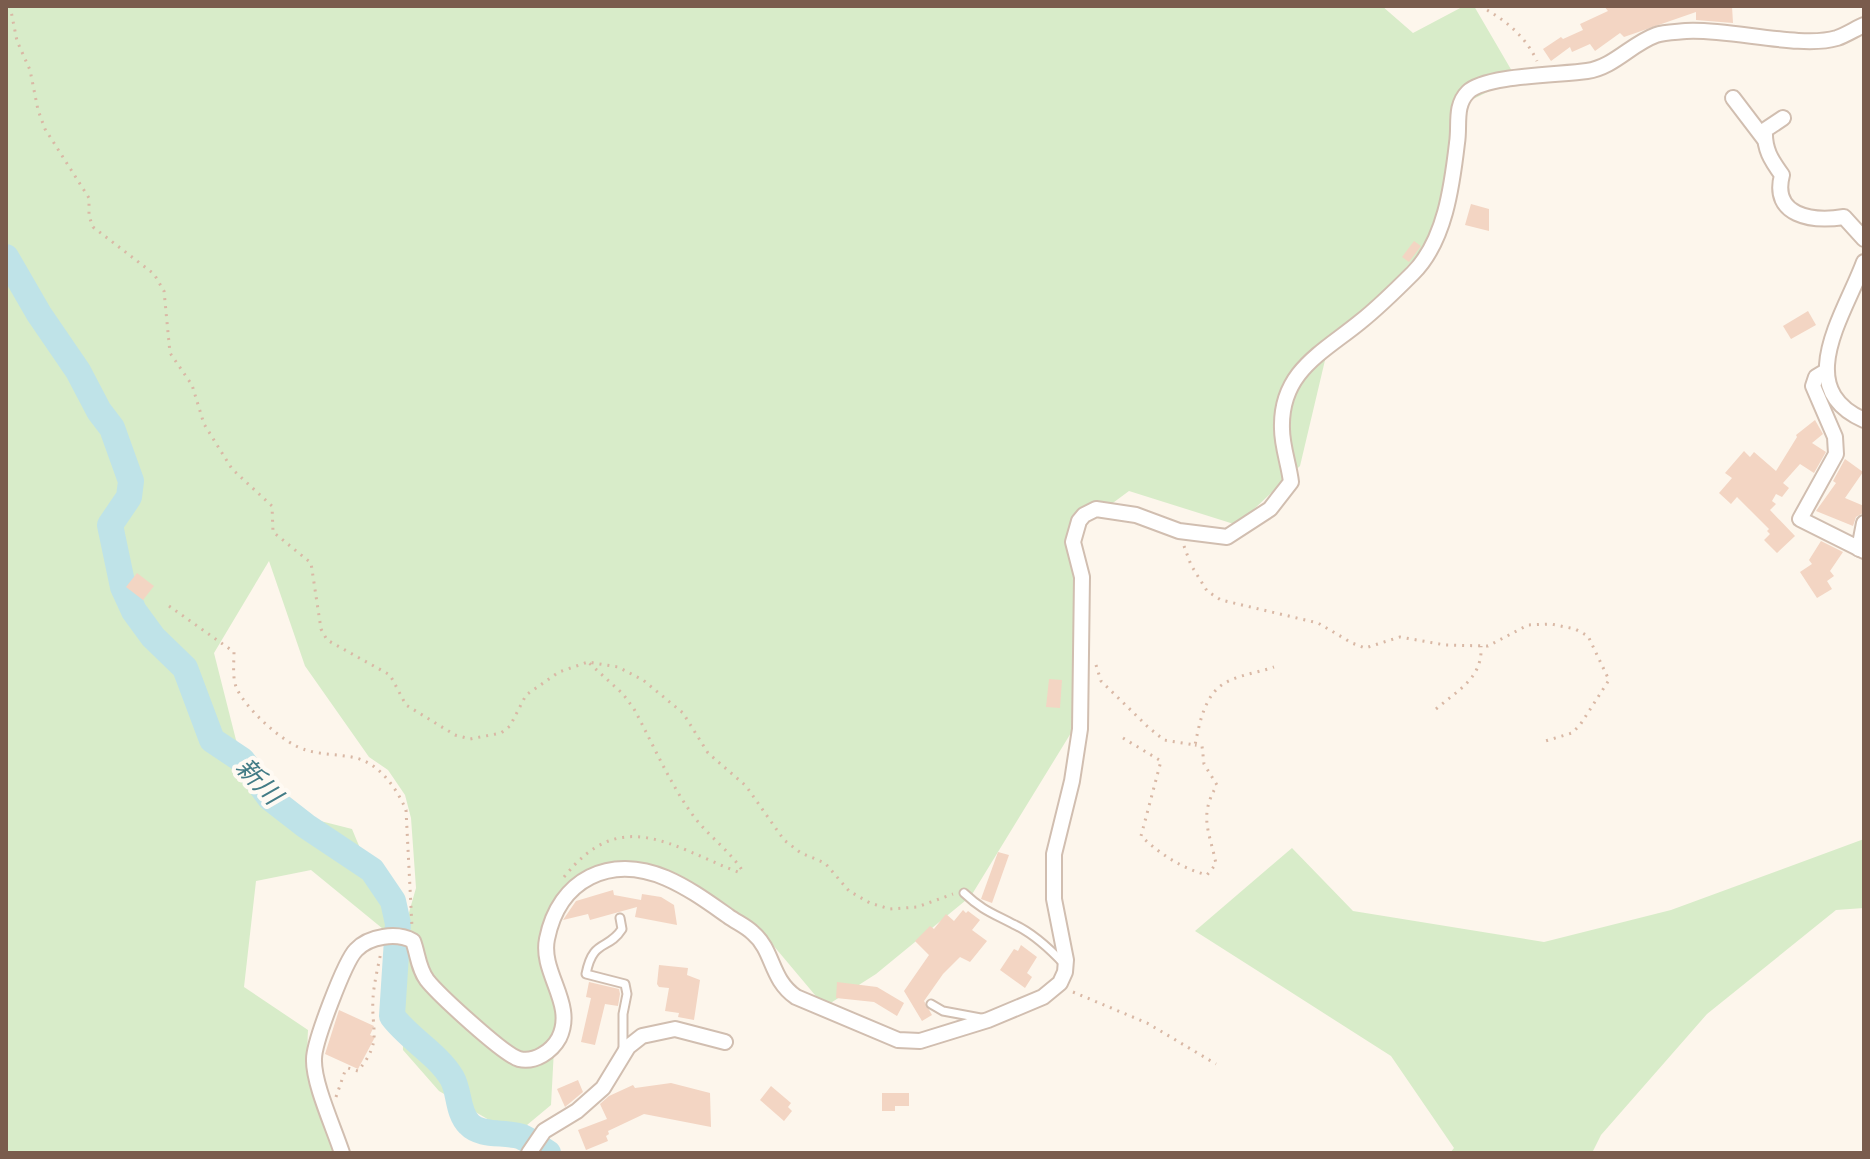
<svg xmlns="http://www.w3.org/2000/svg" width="1870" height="1159" viewBox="0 0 1870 1159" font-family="'DejaVu Sans','Noto Sans JP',sans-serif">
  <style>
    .green { fill: #d8ecc9 }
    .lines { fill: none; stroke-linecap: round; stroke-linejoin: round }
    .river { stroke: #bfe3e8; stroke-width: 26 }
    .building { fill: #f3d5c3 }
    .lane-casing { stroke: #d1beb0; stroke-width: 11 }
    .street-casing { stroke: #d1beb0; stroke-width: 18 }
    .path { stroke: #d9b8a5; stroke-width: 3; stroke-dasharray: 2 6; stroke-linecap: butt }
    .lane { stroke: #fff; stroke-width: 7 }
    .street { stroke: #fff; stroke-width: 14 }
    .labels { text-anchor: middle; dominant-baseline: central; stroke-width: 8; stroke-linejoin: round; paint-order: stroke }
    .water-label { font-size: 26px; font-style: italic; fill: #437c86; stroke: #fffaf3 }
  </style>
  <rect width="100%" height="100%" fill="#fdf6ec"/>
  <!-- green -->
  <g class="green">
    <path d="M6 6H1382L1413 33 1464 6H1474L1516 78 1461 105 1440 230 1326 356 1300 466 1237 525 1129 491 1083 525 1076 576 1074 728 971 896 876 974 829 1004 820 1001 757 926 709 893 663 870 612 864 587 870 565 885 554 902 543 928 541 956 546 981 556 1002 558 1025 554 1049 551 1105 515 1135 439 1091 403 1050 402 971 406 923 416 888 411 818 405 795 388 770 369 757 305 666 269 561 214 653 236 740 285 812 352 829 387 913 388 933 311 870 256 881 244 987 308 1030C305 1077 318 1110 334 1153H6Z"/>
    <polygon points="1864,839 1864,908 1836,910 1707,1014 1601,1135 1592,1153 1450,1153 1454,1148 1391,1056 1195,931 1292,848 1353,911 1544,942 1671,910"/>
  </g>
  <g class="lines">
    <!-- river -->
    <path class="river" d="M6 257 39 314 78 371 99 411 112 428 131 481 129 497 110 525 123 587 134 611 153 637 185 668 212 740 242 760 270 798 306 826 372 870 393 901 398 924 392 1016C409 1039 438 1054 452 1078 460 1092 457 1112 469 1124 481 1137 506 1131 522 1137 531 1141 540 1148 548 1153"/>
  </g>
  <!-- building -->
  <g class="building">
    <polygon points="1604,6 1732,6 1733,23 1696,20 1696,12 1624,37 1620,33 1595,51 1590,44 1572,52 1570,47 1551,61 1543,49 1561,37 1563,39 1583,30 1580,24 1608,11"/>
    <polygon points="1471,204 1489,209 1489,231 1465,225"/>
    <polygon points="1414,241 1421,246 1409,262 1402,257"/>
    <polygon points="1808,311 1816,325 1791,339 1783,326"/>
    <polygon points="1815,420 1823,434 1812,443 1826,452 1814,473 1800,464 1783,483 1789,488 1782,497 1776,494 1772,501 1776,504 1770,510 1795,536 1777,553 1764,540 1770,534 1767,531 1769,529 1737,497 1731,504 1719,493 1732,478 1725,473 1744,451 1750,457 1754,452 1776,471 1797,437 1796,435"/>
    <polygon points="1845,459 1863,472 1845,498 1864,506 1863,513 1856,517 1853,526 1816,511 1836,483 1833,481"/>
    <polygon points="1821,541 1843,552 1830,571 1834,576 1827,581 1832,589 1817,598 1800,572 1812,564 1809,560"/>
    <polygon points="137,573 154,586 143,600 126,587"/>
    <polygon points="1049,679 1062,680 1060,708 1046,707"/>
    <polygon points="998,852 1009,855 992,903 981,899"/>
    <polygon points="613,890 614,895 641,900 642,894 661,897 674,905 677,925 635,917 637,907 590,920 588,914 563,920 576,901"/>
    <polygon points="963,910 966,913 968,911 980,920 972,930 987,941 970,962 960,957 943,974 924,1001 932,1015 922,1021 904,991 929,955 915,941 930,926 934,929 946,914 954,921"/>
    <polygon points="1021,945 1037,957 1027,973 1032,977 1025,988 1000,970 1014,949 1018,951"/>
    <polygon points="659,965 688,968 687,975 700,980 694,1020 678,1017 679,1013 665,1011 669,988 659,987 657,984"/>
    <polygon points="589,982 619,989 620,994 618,1006 605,1004 595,1045 581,1042 591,998 586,997"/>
    <polygon points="837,982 877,987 904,1003 897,1016 874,1002 836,998"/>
    <polygon points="339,1010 374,1026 370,1035 375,1037 358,1069 325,1054"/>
    <polygon points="578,1080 583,1092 565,1107 557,1089"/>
    <polygon points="671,1083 710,1093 711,1127 644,1114 608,1131 609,1134 606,1136 608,1141 586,1150 578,1130 607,1119 600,1104 609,1096 633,1085 635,1088"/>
    <polygon points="771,1086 791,1103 788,1107 792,1111 784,1121 760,1100"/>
    <polygon points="882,1093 909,1093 909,1106 895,1106 895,1111 882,1111"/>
  </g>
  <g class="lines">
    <defs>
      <g id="lane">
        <path d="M964 893C982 910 992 913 1013 924 1033 933 1049 948 1064 964"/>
        <path d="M620 918 622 929C608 951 593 938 586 974L625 984 627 994 623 1014V1048"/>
        <polyline points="931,1004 943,1011 986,1019"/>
      </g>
      <g id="street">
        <polyline points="1733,98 1765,140"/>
        <path d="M1783 118 1765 130C1764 149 1771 160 1782 175 1771 216 1812 222 1844 217L1864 239"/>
        <path d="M1864 262C1845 314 1791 388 1864 420"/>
        <polyline points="1826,371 1816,377 1813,386 1835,437 1836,454 1800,519 1864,551"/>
        <polyline points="1859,549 1864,523"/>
        <path d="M342 1153C334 1128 313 1083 314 1059 314 1042 345 961 356 950 369 936 397 932 413 941 418 954 418 968 427 980 438 994 504 1055 519 1059 535 1063 552 1051 559 1038 576 1004 540 973 547 939 559 879 610 854 666 878 689 888 708 902 728 916 736 922 746 926 753 933 774 951 770 979 796 997L898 1040 920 1041 988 1020 1043 997 1060 983 1065 972 1066 960 1054 899V854L1072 781 1080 729 1082 577 1073 542 1079 521 1084 515 1096 509 1136 515 1179 531 1227 537 1270 509 1291 482C1289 465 1282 446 1282 429 1280 372 1322 353 1360 322 1379 307 1396 290 1413 273 1445 241 1452 186 1457 143 1460 125 1454 106 1468 92 1485 75 1561 75 1587 71 1614 67 1631 44 1656 35 1664 32 1677 32 1686 31 1728 28 1801 49 1837 38 1846 35 1855 29 1864 25"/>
        <polyline points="529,1153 544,1131 577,1111 603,1088 628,1047 642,1036 675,1029 725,1042"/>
      </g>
    </defs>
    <!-- lane casing -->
    <use href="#lane" class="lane-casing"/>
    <!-- street casing -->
    <use href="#street" class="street-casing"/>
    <!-- path -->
    <g class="path">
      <polyline points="10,6 17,41 30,70 38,110 45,129 89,198 89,216 93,227 154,274 164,291 170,353 192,385 204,424 232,469 272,506 273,532 311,563 321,629 327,640 390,675 406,705 455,735 470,739 501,733 510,726 526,695 559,672 588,662 618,667 643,680 683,713 708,753 746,786 784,840 801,853 825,863 849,891 870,903 890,909 917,907 953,894"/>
      <path d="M1480 6C1505 20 1524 34 1537 61"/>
      <polyline points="1184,546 1191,565 1207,591 1221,600 1318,623 1352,643 1365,648 1400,637 1445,645 1488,646 1528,625 1551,624 1575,629 1588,636 1609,680 1580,725 1572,733 1542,742"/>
      <path d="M169 606 234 652C234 663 232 679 237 689 247 710 284 744 306 750 322 755 340 754 356 758 380 764 397 789 406 810L412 927"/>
      <path d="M1096 665 1101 681 1148 727 1164 740 1195 745C1200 721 1205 690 1231 680 1244 674 1260 672 1274 667"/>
      <path d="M1436 709C1458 690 1483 678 1481 646"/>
      <path d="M1123 738 1161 761 1141 836C1160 854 1181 868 1207 875L1216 864C1210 832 1198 817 1217 785L1204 764 1202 746 1195 745"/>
      <path d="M564 877C621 805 670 846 738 872L742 870C728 849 707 835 692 814 669 782 653 744 634 709L623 694 588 662"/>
      <polyline points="1073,992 1147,1023 1216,1064"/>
      <path d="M336 1097 345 1071 348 1068 358 1071C383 1040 371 1033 373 998 374 983 378 967 381 952"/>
    </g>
    <!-- lane -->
    <use href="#lane" class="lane"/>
    <!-- street -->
    <use href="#street" class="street"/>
  </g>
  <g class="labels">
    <!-- water labels -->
    <g class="water-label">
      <text transform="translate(259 781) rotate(46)">新川</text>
    </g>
  </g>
  <!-- border -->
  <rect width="1870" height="1159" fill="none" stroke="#7a5c4d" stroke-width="16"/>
</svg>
